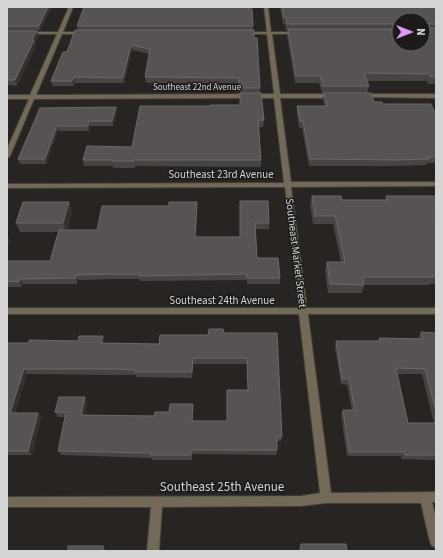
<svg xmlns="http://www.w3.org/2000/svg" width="443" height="558" viewBox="0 0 443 558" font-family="'Source Sans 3',sans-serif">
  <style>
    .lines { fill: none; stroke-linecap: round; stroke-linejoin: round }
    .minor-casing { stroke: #43403e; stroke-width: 2 }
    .minor { fill: #726a56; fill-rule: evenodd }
    .wall { fill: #484443; fill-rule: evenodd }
    .shaded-wall { fill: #34312f }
    .building { fill: #575352; stroke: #6b6866 }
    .labels { text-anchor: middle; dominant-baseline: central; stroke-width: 3; stroke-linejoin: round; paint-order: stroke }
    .far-street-label { font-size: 9px; fill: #d6d4d3; stroke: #1d1b19 }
    .street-label { font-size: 11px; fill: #d6d4d3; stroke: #1d1b19 }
    .near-street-label { font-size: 13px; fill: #d6d4d3; stroke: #1d1b19 }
  </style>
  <rect width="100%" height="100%" fill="#272422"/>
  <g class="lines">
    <defs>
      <g id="minor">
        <polygon points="69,7 73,7 63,32 84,32 86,33 84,34 62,34 36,95 274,94 267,34 244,34 242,33 244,32 267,32 264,7 268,7 271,32 298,32 300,33 298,34 272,34 280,94 333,94 336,96 333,98 280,98 291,182 436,182 436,186 291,187 307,308 436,308 436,314 308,314 331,493 436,492 436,502 432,502 436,519 436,548 432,546 430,542 421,503 326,503 301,506 162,507 159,551 147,551 151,507 7,507 7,497 301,496 320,493 299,314 7,314 7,308 299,308 285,187 7,188 7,184 284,183 274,98 34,99 10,156 7,158 7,149 29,99 7,99 7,95 30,95 57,34 7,34 7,32 58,32"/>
        <polygon points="361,94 436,94 436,98 359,97 358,96"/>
      </g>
    </defs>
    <!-- minor casing -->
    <use href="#minor" class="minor-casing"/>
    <!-- minor -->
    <use href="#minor" class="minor"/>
  </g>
  <!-- wall -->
  <g class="wall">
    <polygon points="7,7 52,7 40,30 31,31 38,36 35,42 36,45 17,86 7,85"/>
    <path d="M280 7H436V84H428L427 81H367L369 86 367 93 374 102 436 115V163H427L426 165 396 166H309L302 128H299L297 113V106H325L323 100 324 93H322L319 83H295L287 36 288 31 286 30 285 24H283ZM399 20 423 44H399Z"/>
    <polygon points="77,26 253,26 253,30 260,88 260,93 264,120 263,127 259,127 261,160 261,167 135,166 135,168 113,168 113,166 84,166 83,160 132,147 210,106 240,105 240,94 239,83 146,83 145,77 150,54 132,50 124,83 75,83 74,86 53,86 51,81 78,30"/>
    <polygon points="116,107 117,112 113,126 90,126 89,131 58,131 46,164 20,164 18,159 40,108"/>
    <polygon points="312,196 342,200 385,200 386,196 436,196 436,222 435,222 436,224 436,284 429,284 429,285 364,285 362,293 328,293 325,270 327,262 341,262 333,224 313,224 310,204"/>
    <polygon points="240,201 269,223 269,229 255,229 257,258 280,278 280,284 247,284 247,280 140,281 139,279 114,279 78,280 77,284 23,284 22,287 7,287 7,261 50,261 58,232 20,232 16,223 69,202 72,212 67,230 97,230 169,206 197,202 196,237 240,237"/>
    <path d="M421 332 436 333V460L402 459 401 456H347L341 414 343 410H352L347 385 341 384 335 347 336 341H378L379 338 419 339 418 338ZM397 374H422L434 423H408Z"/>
    <polygon points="224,333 277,333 282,437 281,441 277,441 277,450 276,455 192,454 192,460 152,460 151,458 61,455 58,451 65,417 58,417 55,412 85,397 87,402 85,415 154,416 169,412 193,409 193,421 227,421 248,390 247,364 193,364 192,378 136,377 136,375 118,375 27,374 15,413 38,413 41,418 32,455 7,455 7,343 29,343 78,341 103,336 104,342 104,343 159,344 208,335"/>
    <polygon points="301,544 347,551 299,551 299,548"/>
  </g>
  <!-- shaded-wall -->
  <g class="shaded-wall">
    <polygon points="48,7 52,7 40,30 39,26"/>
    <polygon points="37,31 38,36 35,42 36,45 17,86 15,80 32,40"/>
    <polygon points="131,45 132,50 124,83 123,78"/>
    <polygon points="74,77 75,83 74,86 72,81"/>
    <polygon points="116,107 117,112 113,126 112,121"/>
    <polygon points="89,121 90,126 89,131 88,126"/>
    <polygon points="57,126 58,131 46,164 45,159"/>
    <polygon points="69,202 72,212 66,232 63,223"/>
    <polygon points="197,202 197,207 196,242 195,237"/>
    <polygon points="7,235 10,241 7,248"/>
    <polygon points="76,275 78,280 77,284 76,278"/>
    <polygon points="20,279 23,284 22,287 19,282"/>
    <polygon points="103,336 104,342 103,349 101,343"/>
    <polygon points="193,358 193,364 192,378 192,372"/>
    <polygon points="24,369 27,374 14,418 10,413"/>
    <polygon points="85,397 87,402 84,420 81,415"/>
    <polygon points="38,413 41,418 32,455 28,451"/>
    <polygon points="103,546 106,550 106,551 103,551"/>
  </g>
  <!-- building -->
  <g class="building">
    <polygon points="7,7 48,7 39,26 7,26"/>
    <polygon points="84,7 249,7 249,9 252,9 253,26 77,26"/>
    <polygon points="282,7 436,7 436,24 425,24 424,28 436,28 436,77 431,77 429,74 364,73 369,86 323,86 320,76 296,76 288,29 399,29 399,44 423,44 423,20 399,20 399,24 287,24 286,17 284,17"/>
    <polygon points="75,30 254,30 254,38 257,38 260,88 239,88 239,78 145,77 150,49 131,45 123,78 74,77 72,81 51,81 63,52 67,52"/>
    <polygon points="7,31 37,31 32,40 34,40 15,80 7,80"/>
    <polygon points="240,93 261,93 264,120 258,120 261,160 134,160 134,161 112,161 112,160 83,160 87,146 132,147 140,106 210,106 210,105 240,105"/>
    <polygon points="324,93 371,93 374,102 382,102 383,104 431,104 436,115 436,157 428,157 429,159 398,160 310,159 303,121 300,121 297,106 327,106"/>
    <polygon points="116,107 112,121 89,121 88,126 57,126 45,159 18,159 40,108"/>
    <polygon points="312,196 341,196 342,200 388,200 386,196 436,196 436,214 432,214 436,224 436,276 432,275 433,277 363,277 364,285 330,284 327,262 345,262 339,234 335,216 315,216"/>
    <polygon points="240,201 268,201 269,223 255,223 257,258 278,258 280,278 247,278 247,274 139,276 139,274 113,274 76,275 76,278 20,279 19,282 7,281 7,261 50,261 59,230 97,230 102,206 169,206 169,202 197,202 195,237 240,237"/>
    <polygon points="23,202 69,202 63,223 16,223"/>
    <polygon points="209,329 223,329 224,333 277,333 282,437 277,437 277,450 191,450 191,455 151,455 151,453 58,451 66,412 55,412 59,397 85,397 81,415 154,416 155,412 169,412 170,404 193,404 192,421 227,421 227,390 248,390 247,358 193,358 192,372 135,372 135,370 117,369 24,369 10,413 38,413 28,451 7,451 7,343 29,343 29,340 78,341 79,336 103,336 101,343 159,344 160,335 208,335"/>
    <polygon points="421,332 436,333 436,411 425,369 396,368 408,423 436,423 436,455 405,455 404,452 349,452 343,410 355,410 349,379 342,379 336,341 380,341 379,338 423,339"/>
    <polygon points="301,544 346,544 347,551 301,551"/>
    <rect x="68" y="546" width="35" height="5"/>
  </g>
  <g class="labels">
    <!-- far-street labels -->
    <g class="far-street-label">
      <text x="197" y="87">Southeast 22nd Avenue</text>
    </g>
    <!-- street labels -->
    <g class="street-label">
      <text x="221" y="174">Southeast 23rd Avenue</text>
      <text transform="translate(296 253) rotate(83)">Southeast Market Street</text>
      <text x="222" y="300">Southeast 24th Avenue</text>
    </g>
    <!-- near-street labels -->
    <g class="near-street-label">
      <text x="222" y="487">Southeast 25th Avenue</text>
    </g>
  </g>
  <!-- border -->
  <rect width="443" height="558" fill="none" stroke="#d6d4d3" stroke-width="16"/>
  <!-- north arrow -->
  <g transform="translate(411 32) rotate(90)"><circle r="19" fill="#1d1b19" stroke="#676563"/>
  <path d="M0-3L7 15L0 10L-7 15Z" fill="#d79bf9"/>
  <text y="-6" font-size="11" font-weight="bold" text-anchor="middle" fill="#d6d4d3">N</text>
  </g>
</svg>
